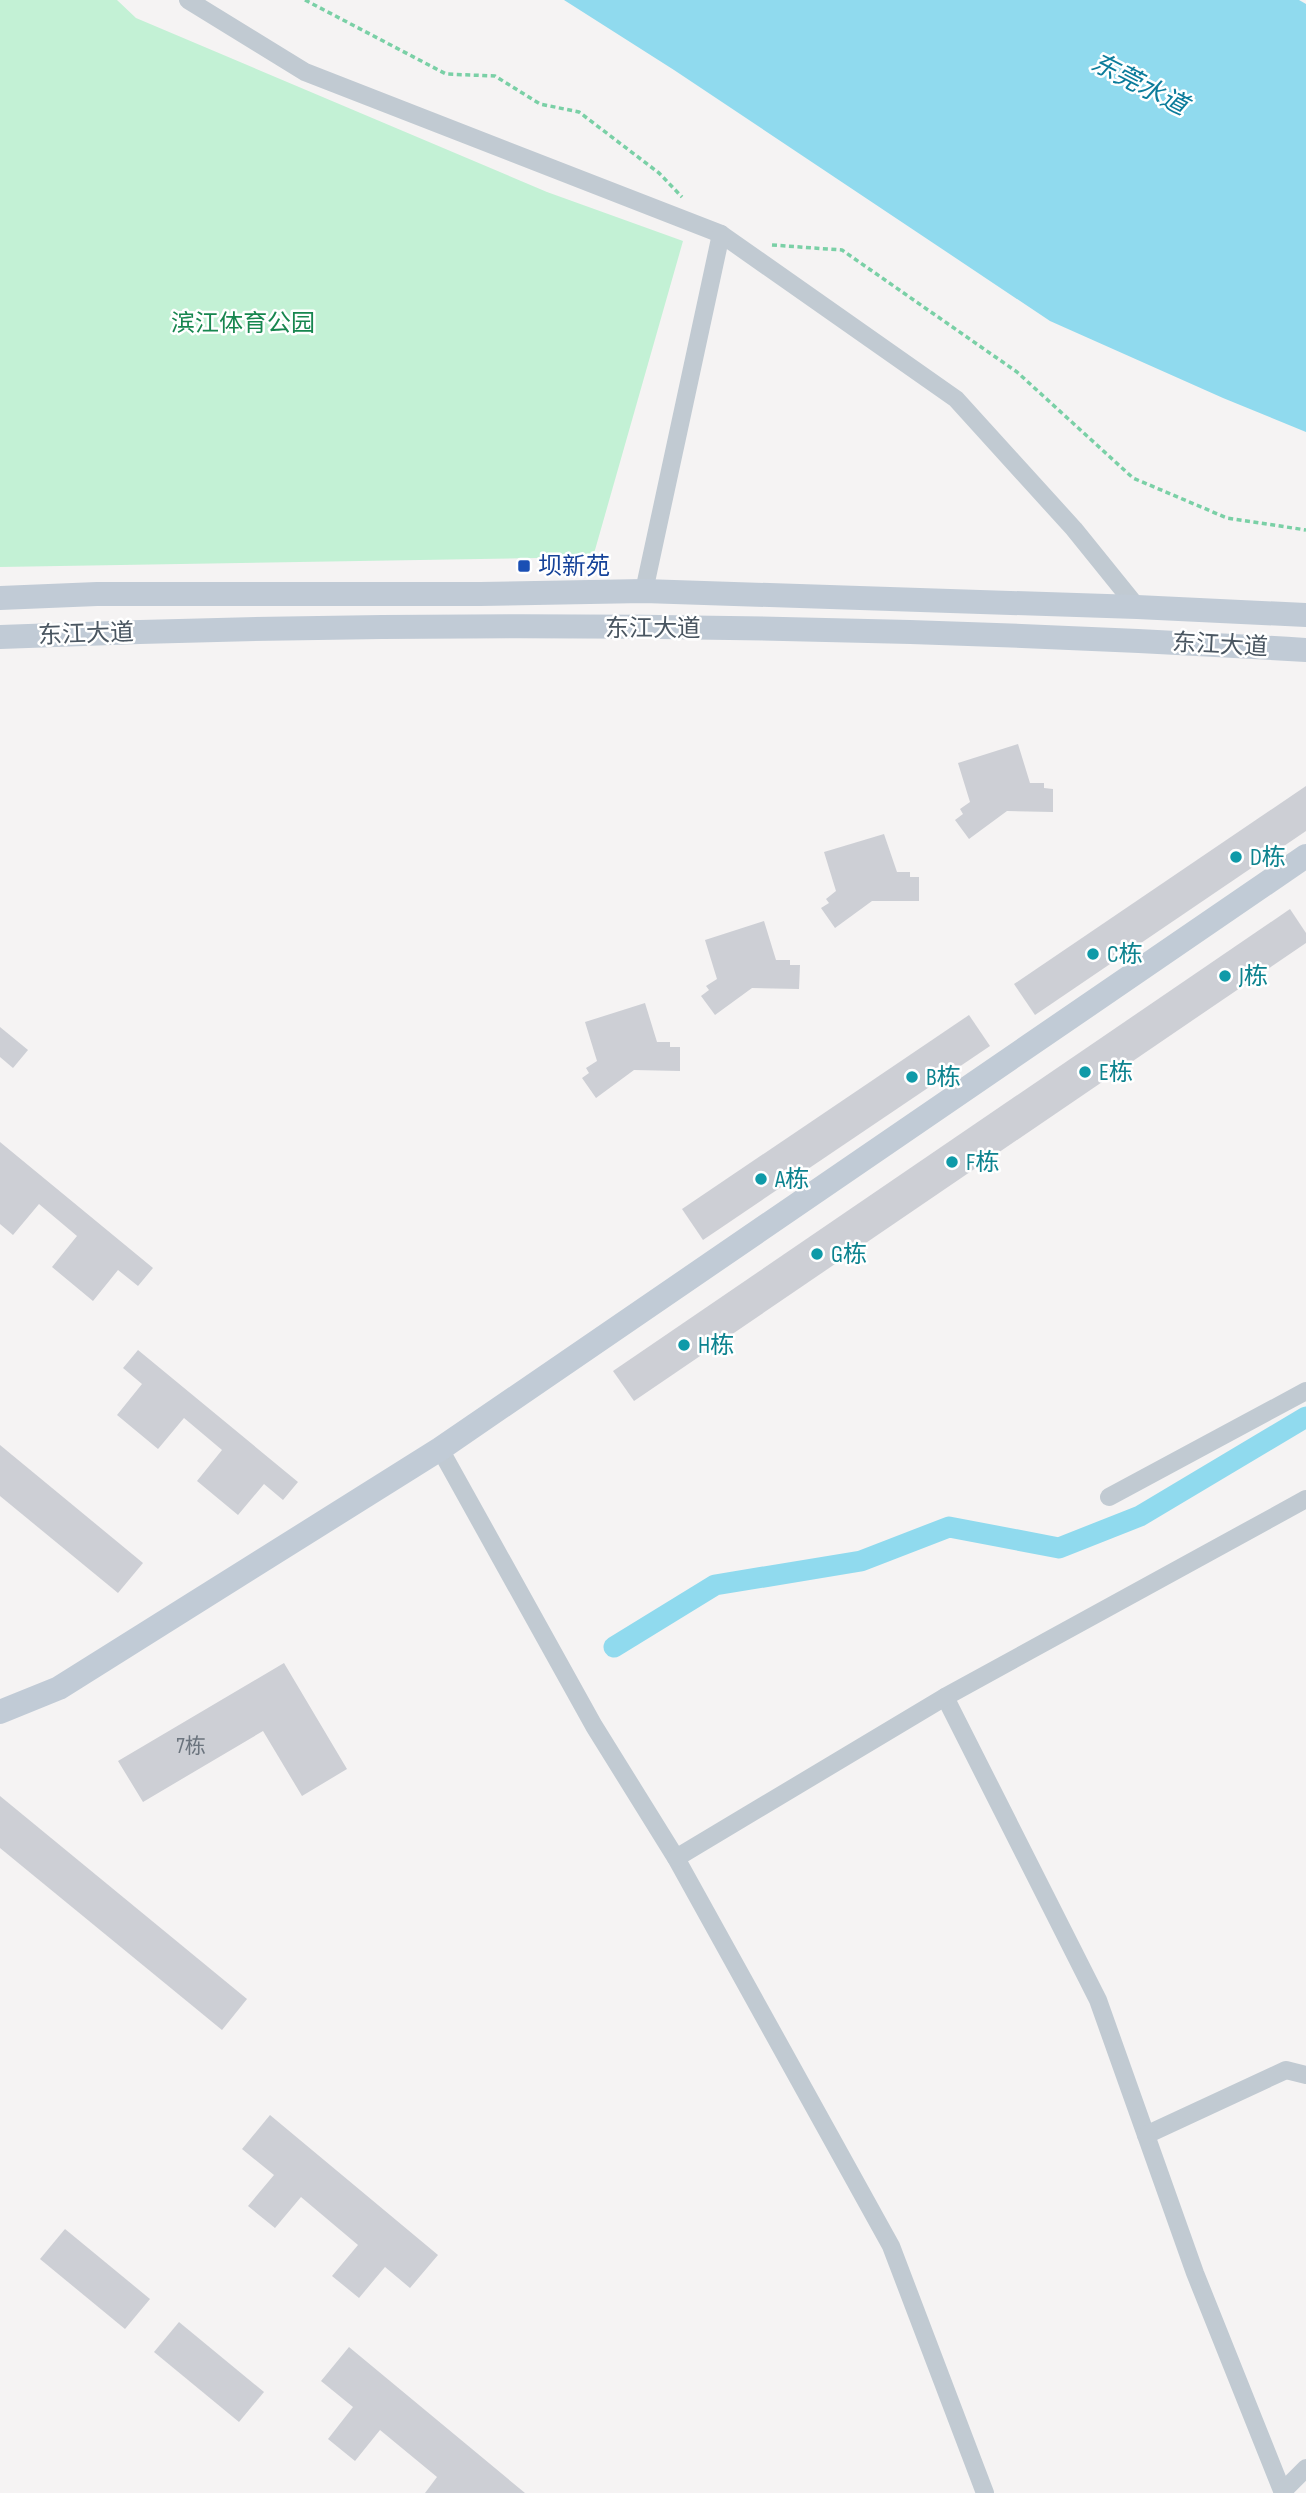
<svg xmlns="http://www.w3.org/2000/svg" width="1306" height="2493" viewBox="0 0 1306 2493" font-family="'Sofia Sans Condensed','Noto Sans SC',sans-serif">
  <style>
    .green { fill: #c3f1d5 }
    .water { fill: #90daee }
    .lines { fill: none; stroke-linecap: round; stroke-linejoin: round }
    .canal { stroke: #90daee; stroke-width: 21 }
    .building { fill: #cdcfd5 }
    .path { stroke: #7ad0a6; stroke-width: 3.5; stroke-dasharray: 5 3.5; stroke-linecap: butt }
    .street { stroke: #c1cad2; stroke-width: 18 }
    .secondary { stroke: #c1cbd6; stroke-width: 24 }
    .transit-dot { fill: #1a4fb4; stroke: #fff; stroke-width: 2.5 }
    .culture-dot { fill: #0f9aa8; stroke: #fff; stroke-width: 2.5 }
    .labels { text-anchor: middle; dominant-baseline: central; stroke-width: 5; stroke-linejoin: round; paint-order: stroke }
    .number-label { font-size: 21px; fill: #6b747e }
    .park-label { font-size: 24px; fill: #17864f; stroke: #fff }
    .transit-label { font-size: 24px; fill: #164399; stroke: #fff; text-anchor: start }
    .street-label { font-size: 24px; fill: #4a5661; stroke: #fff }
    .culture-label { font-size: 24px; fill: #0d838f; stroke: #fff; text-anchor: start }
    .water-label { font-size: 26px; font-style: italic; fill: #0c7c9b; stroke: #fff }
  </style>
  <rect width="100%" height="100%" fill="#f5f3f3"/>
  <!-- green -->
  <polygon class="green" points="0,0 117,0 136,18 547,192 683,241 593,557 0,567"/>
  <!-- water -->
  <polygon class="water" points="564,0 1299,0 1306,4 1306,432 1223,398 1050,321 674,70"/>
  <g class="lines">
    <!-- canal -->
    <polyline class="canal" points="614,1647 715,1585 861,1561 949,1527 1059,1548 1140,1516 1306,1417"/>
  </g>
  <!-- building -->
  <g class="building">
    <polygon points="1018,744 1030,783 1044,783 1044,788 1053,789 1053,812 1007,811 969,839 955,820 963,814 960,809 970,802 958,763"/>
    <polygon points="1306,786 1306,831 1035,1015 1014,984"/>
    <polygon points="884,834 897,872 910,872 910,877 919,877 919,901 872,901 835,928 821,908 829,903 826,899 836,891 824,852"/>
    <polygon points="1290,909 1306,933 1306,943 634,1401 613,1371"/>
    <polygon points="764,921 776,960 790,960 790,965 800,965 799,989 752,988 715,1015 701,996 709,990 706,986 717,979 705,940"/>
    <polygon points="645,1003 657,1042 670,1042 670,1047 680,1047 680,1071 634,1070 596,1098 582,1078 589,1073 586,1068 597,1061 585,1022"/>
    <polygon points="969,1015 990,1046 703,1240 682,1209"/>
    <polygon points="0,1027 28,1050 13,1068 0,1057"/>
    <polygon points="0,1142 153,1268 138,1286 118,1270 93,1301 52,1267 77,1236 39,1204 13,1235 0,1224"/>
    <polygon points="138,1350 298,1482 283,1500 264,1484 238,1515 197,1481 222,1450 184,1418 158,1449 117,1415 142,1384 123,1368"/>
    <polygon points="0,1445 143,1563 118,1593 0,1496"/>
    <polygon points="284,1663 347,1769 302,1796 263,1731 143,1802 118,1761"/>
    <polygon points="0,1796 247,1999 222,2030 0,1848"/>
    <polygon points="270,2115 438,2255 410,2288 385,2267 359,2298 332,2276 358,2245 301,2197 275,2228 248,2206 274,2175 242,2149"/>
    <polygon points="65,2229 150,2299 125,2329 40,2259"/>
    <polygon points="179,2322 264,2392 239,2422 154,2352"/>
    <polygon points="349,2347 525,2493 425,2493 437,2477 380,2430 355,2461 328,2439 353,2407 321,2381"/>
  </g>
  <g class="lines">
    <!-- path -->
    <g class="path">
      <polyline points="305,0 446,74 495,76 540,104 579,112 659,173 682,197"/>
      <polyline points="772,245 842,250 1017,372 1133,478 1227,518 1306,530"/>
    </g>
    <!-- street -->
    <g class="street">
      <polyline points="188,0 305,72 721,234 956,399 1074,529 1137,607"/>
      <polyline points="644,591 721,234"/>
      <polyline points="440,1449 594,1726 676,1858 891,2246 985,2493"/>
      <polyline points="1109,1497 1306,1391"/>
      <polyline points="945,1697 1098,2000 1195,2273 1283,2493"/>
      <polyline points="676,1858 945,1697 1306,1499"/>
      <polyline points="1146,2135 1286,2070 1306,2075"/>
      <polyline points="1283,2491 1306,2468"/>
    </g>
    <!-- secondary -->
    <g class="secondary">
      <polyline points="0,598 97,594 480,594 644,591 1137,607 1306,615"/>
      <path d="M0 637C435 619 872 624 1306 650"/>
      <polyline points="0,1712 59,1688 440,1449 1306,856"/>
    </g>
  </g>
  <!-- markers -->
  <rect class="transit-dot" x="517" y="559" width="14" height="14" rx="3.5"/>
  <g class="culture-dot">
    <circle cx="1236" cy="857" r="7"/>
    <circle cx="1093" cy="954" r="7"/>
    <circle cx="1225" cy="976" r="7"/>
    <circle cx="1085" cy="1072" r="7"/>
    <circle cx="912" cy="1077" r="7"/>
    <circle cx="952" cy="1162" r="7"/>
    <circle cx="761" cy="1179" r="7"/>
    <circle cx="817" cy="1254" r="7"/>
    <circle cx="684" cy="1345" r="7"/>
  </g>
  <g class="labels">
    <!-- number labels -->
    <g class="number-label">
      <text x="191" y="1746">7栋</text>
    </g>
    <!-- park labels -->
    <g class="park-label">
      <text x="243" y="323">滨江体育公园</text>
    </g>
    <!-- transit labels -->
    <g class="transit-label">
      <text x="538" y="566">坝新苑</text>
    </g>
    <!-- street labels -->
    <g class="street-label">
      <text x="653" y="628">东江大道</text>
      <text transform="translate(86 634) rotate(-2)">东江大道</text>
      <text transform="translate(1220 645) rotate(3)">东江大道</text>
    </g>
    <!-- culture labels -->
    <g class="culture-label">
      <text x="1250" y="857">D栋</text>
      <text x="1107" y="954">C栋</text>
      <text x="1239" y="976">J栋</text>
      <text x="1099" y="1072">E栋</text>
      <text x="926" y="1077">B栋</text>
      <text x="966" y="1162">F栋</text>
      <text x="775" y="1179">A栋</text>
      <text x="831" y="1254">G栋</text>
      <text x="698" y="1345">H栋</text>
    </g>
    <!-- water labels -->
    <g class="water-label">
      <text transform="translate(1139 85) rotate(27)">东莞水道</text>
    </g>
  </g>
</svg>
